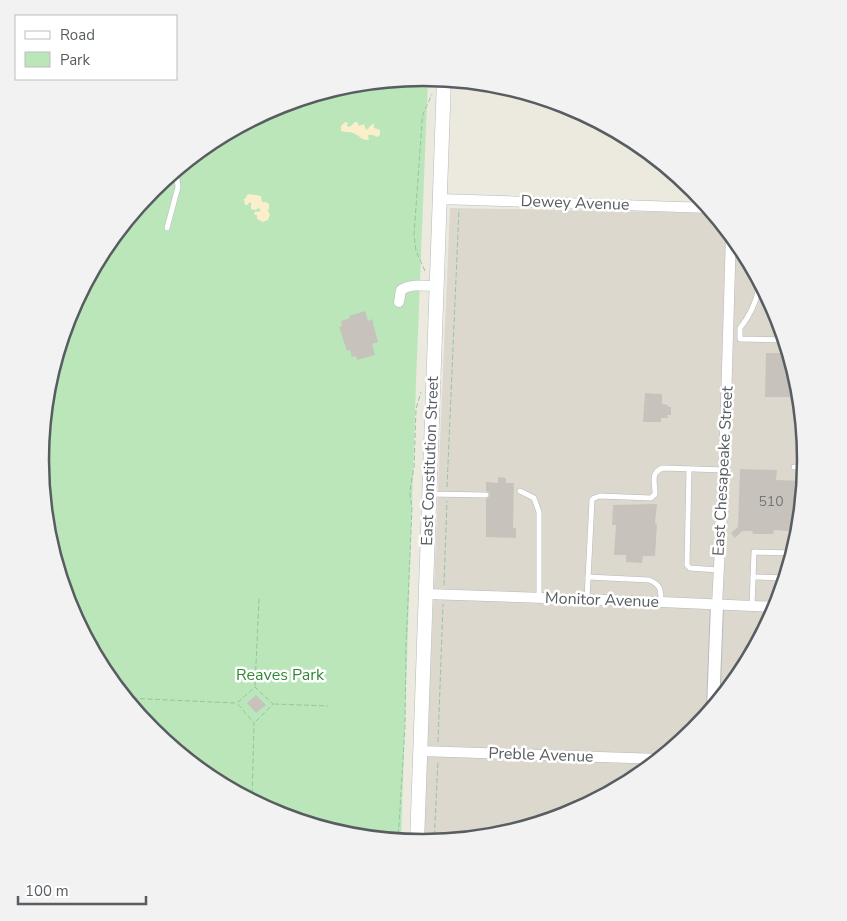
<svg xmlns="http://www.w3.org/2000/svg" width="847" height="921" viewBox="0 0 847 921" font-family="'Nunito Sans',sans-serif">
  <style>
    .education { fill: #dcd8ce }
    .green { fill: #bbe6ba }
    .sand { fill: #fbeecb }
    .building { fill: #c7c3bc }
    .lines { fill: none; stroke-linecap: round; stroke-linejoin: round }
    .service-casing { stroke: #b5b8bd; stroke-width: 6 }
    .minor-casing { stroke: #b5b8bd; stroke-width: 11 }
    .tertiary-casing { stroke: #b5b8bd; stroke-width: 14 }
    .secondary-casing { stroke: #b5babf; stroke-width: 15 }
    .path { stroke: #92c7a0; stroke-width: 1; stroke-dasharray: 5 2.5; stroke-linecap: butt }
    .service { stroke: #fff; stroke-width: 5 }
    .minor { stroke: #fff; stroke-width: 10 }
    .tertiary { stroke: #fff; stroke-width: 12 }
    .secondary { stroke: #fff; stroke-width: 14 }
    .labels { text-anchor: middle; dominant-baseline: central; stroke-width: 5; stroke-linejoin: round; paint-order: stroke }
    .number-label { font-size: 14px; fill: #747678 }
    .street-label { font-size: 16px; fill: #585d61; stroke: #fff }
    .park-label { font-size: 16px; fill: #318732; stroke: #fff }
    .rim { fill: none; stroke: #585d61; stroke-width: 2.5 }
  </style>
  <rect width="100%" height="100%" fill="#ece9df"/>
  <!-- education -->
  <polygon class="education" points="450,208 714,213 743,248 778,314 800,386 807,461 800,536 778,608 742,674 694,732 636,780 570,815 498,837 423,844"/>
  <!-- green -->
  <polygon class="green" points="424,77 428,77 416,382 401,842 348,837 276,815 210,779 152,731 104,673 69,607 47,535 40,461 47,385 69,313 105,247 153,189 211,141 277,106 349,84"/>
  <!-- sand -->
  <g class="sand">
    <path d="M345 122 348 123 347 126 348 127 351 126 355 122H357L359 126 364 124 366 130C369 129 369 125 374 124V128L380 130V135L377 137 373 135H368V136L369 139 368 140C361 140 359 135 353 133 349 131 346 133 341 131V126Z"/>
    <polygon points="249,194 261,196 262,202 266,202 269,204 269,208 268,211 270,215 268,220 263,222 257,219 257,215 255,215 254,213 255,212 261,211 259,208 255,210 251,209 251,202 249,203 247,205 245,205 244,199 246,198 247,195"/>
  </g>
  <!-- building -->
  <g class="building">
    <polygon points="365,311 368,321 372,319 378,342 372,344 375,355 357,360 356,356 352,357 350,350 347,351 339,327 342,326 341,321 350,318 349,316"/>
    <polygon points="766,353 790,353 791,358 790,397 765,397"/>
    <polygon points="645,393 662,394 662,404 668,405 668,407 671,407 671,415 667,415 668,418 661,418 661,422 643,422"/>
    <polygon points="740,469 777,470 776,480 805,481 800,532 774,530 773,534 753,534 752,531 742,531 735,538 731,533 738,527"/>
    <polygon points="498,477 506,478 506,483 514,483 513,528 516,528 516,538 486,537 486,499 489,498 490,495 489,492 486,491 486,482 498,483"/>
    <polygon points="657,504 655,523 657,524 655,556 643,556 642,563 626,562 626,555 614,555 616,525 612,525 613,505"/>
    <polygon points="256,695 266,705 256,713 247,703"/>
  </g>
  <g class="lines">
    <defs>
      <g id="service">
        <polyline points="167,228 178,187 176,170"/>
        <path d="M760 280C758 299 752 313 740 328V339L786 340"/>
        <polyline points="794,467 806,468"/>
        <polyline points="689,469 687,565 690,568 718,570"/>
        <polyline points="520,491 534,498 539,512 539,597"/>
        <polyline points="430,494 486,495"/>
        <path d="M588 577 649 580C661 585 661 589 661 602"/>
        <polyline points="753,577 787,578"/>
        <path d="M587 599 592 500 594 498 600 496 651 498 655 494C655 482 650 472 663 468L724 470"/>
        <polyline points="752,606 754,552 794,553"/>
      </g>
      <g id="minor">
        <polyline points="440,199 710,208"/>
        <path d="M399 302 401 290C411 283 425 286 436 286"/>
        <polyline points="426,594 661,602 778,607"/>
        <polyline points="717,605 724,470 731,234"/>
        <polyline points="420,751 661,759"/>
      </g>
      <polyline id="tertiary" points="713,709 717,605"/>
      <polyline id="secondary" points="417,843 444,79"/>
    </defs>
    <!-- service casing -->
    <use href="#service" class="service-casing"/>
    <!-- minor casing -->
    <use href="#minor" class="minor-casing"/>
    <!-- tertiary casing -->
    <use href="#tertiary" class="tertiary-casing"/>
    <!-- secondary casing -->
    <use href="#secondary" class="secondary-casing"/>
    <!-- path -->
    <g class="path">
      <polyline points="425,271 416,251 414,235 422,122 423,114 432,94"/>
      <polyline points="447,487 459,209"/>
      <polyline points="444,585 447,501"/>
      <polyline points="97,660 98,641"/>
      <polyline points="255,686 259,599"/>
      <polyline points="125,698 236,703"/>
      <polyline points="274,704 328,706"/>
      <polyline points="438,742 443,604"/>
      <polyline points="252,801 254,723 237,703 255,687 273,704 254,723"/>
      <polyline points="398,842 405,726 406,646 412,508 410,494 411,483 414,468 416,409 421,392"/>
      <polyline points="434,843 438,761"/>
    </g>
    <!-- service -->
    <use href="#service" class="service"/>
    <!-- minor -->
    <use href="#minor" class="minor"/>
    <!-- tertiary -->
    <use href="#tertiary" class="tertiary"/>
    <!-- secondary -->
    <use href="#secondary" class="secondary"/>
  </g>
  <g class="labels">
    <!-- number labels -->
    <g class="number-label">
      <text x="771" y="501">510</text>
    </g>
    <!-- street labels -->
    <g class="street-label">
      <text transform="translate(575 203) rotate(2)">Dewey Avenue</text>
      <text transform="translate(430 461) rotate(-88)">East Constitution Street</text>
      <text transform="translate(723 471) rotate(-87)">East Chesapeake Street</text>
      <text transform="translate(602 600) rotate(2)">Monitor Avenue</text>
      <text transform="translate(541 755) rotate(2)">Preble Avenue</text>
    </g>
    <!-- park labels -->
    <g class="park-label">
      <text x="280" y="675">Reaves Park</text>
    </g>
  </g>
  <!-- crop -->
  <path d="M0 0H847V921H0ZM49 460a374 374 0 1 1 748 0a374 374 0 1 1-748 0Z" fill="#f2f2f2" fill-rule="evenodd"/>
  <path class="rim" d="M49 460a374 374 0 1 1 748 0a374 374 0 1 1-748 0Z"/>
  <!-- legend -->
  <rect x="15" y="15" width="162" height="65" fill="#ffffff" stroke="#bcbec0"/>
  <rect x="25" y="31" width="25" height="8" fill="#ffffff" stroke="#bcbec0"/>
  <text x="60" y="40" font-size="15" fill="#585d61">Road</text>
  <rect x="25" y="52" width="25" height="15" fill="#bbe6ba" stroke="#bcbec0"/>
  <text x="60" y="65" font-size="15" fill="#585d61">Park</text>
  <!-- scale -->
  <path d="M18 896v8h128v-8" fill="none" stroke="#585d61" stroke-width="2.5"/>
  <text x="25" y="896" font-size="15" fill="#585d61" stroke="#ffffff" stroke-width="4" paint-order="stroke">100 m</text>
</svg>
